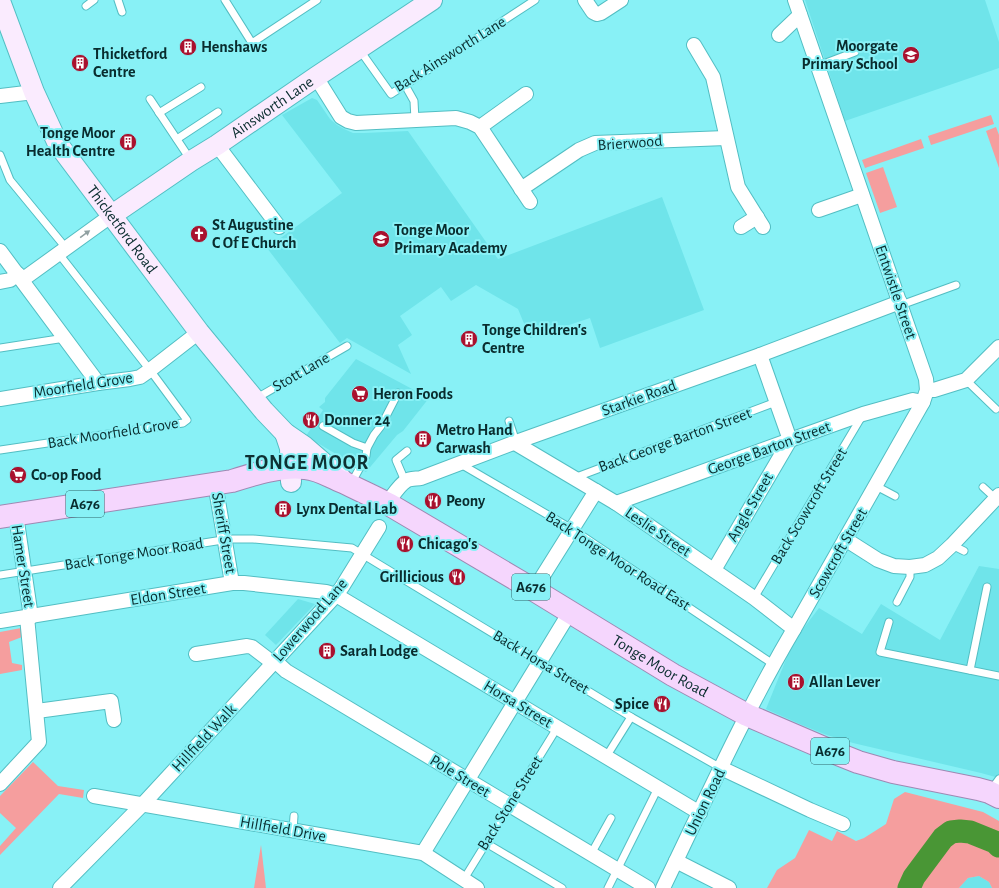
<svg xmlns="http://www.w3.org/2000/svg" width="999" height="888" viewBox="0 0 999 888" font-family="'Alegreya Sans',sans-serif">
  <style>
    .built { fill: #6fe4ea }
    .green { fill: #f59e9e }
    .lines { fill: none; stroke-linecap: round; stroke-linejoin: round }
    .river { stroke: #499635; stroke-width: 23 }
    .lane-casing { stroke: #53bec3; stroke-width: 9 }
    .street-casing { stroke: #53bec3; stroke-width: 16 }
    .secondary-casing { stroke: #53bec3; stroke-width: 22 }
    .primary-casing { stroke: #9e89b3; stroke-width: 24 }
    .lane { stroke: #fff; stroke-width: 7 }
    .street { stroke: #fff; stroke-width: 14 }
    .secondary { stroke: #faebfe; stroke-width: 20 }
    .primary { stroke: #f5d6fd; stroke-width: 22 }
    .oneway { fill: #90a0a1 }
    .labels { text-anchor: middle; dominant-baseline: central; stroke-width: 4; stroke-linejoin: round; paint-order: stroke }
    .shield { fill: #88f1f6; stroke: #2f676a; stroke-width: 1 }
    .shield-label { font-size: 15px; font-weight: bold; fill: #092c2e }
    .poi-label { font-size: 16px; font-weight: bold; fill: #092c2e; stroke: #88f1f6; text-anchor: start }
    .street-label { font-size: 16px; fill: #092c2e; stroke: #88f1f6 }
    .district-label { font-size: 20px; font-weight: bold; letter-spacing: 1px; fill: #0e3032; stroke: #88f1f6 }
  </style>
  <rect width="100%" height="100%" fill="#88f1f6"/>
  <!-- built -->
  <g class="built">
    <polygon points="805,0 985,0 999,42 999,68 845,121"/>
    <polygon points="312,98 317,100 330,119 337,125 344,129 353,133 364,133 408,131 498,259 662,197 704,310 600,348 590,318 530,338 518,309 476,285 451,301 441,287 400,316 412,335 398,345 411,374 347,338 340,343 267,248 342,193 282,115"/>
    <polygon points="356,359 429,398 403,431 397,435 366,472 306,436 323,410 319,407 325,402 325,398"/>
    <polygon points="979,566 999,569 999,778 981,773 853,743 827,735 802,725 766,709 793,642 819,608 862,634 881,604 940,640"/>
    <polygon points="298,599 315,604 276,645 265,635"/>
    <polygon points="979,876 989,882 992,888 959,888 968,878"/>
  </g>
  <!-- green -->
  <g class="green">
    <polygon points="991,115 994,124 931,145 928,136"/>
    <polygon points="996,127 999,135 999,168 986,131"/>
    <polygon points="921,139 924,148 865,168 862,160"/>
    <polygon points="883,167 897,207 880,213 866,173"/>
    <polygon points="21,628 22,637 9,642 12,663 22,665 22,670 0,674 0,632"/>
    <polygon points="33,762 58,786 84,790 83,798 59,794 0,855 0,846 16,828 0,813 0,796"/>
    <polygon points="905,792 983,812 999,821 999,888 992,888 989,882 979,876 968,878 959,888 767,888 777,870 795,858 809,830 832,841 837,831 856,841 864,838 886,824 894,799"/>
    <polygon points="261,845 266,888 254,888"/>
  </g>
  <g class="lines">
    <!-- river -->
    <polyline class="river" points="909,888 914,877 943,838 951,832 960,831 970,832 995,842 999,846"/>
    <defs>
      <g id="lane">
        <polyline points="118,0 122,12"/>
        <polyline points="225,0 252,43 317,0"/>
        <polyline points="86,6 94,0"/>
        <polyline points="359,49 391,94 535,0"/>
        <polyline points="818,66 855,52"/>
        <polyline points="405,85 414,101 415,120"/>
        <polyline points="150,99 190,159"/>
        <polyline points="159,113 201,87"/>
        <polyline points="177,139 218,112"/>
        <polyline points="0,155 10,180 66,248"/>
        <polyline points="901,305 956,285"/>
        <polyline points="0,348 65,338"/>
        <polyline points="966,380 996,409"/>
        <polyline points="255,399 347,346"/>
        <polyline points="509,421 516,442"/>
        <polyline points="323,426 353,443 367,448"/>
        <polyline points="0,450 183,423 187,420 150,370 59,254"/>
        <polyline points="459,463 572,529 773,664"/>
        <polyline points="574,478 776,402"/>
        <polyline points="405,481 396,460 407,451"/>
        <polyline points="351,484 366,456 367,448 374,435 381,426 398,393"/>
        <polyline points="876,486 895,496"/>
        <polyline points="983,487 996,499"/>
        <polyline points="952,545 964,551"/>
        <polyline points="0,575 229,539 253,539 352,548 631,717 721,768"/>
        <polyline points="754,598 862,416"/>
        <polyline points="897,602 910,577 910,567"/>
        <polyline points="889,622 880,652 999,676"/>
        <polyline points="970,670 987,587"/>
        <polyline points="606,757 631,717"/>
        <polyline points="991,790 999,779"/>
        <polyline points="293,830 294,816"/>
        <polyline points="486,843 562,888"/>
        <polyline points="591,854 611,818"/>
        <polyline points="464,879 557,728"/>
        <polyline points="608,888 658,788"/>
      </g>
      <g id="street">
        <polyline points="585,0 593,12 597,14 601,13 621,0"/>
        <polyline points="779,35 800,15"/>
        <polyline points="694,45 713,77 738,187 763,227"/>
        <polyline points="316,77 341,117 348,121 356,123 456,118 470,122 480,127 530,202"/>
        <polyline points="0,96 34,92"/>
        <polyline points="480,127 526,94"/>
        <polyline points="217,145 279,227"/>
        <polyline points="521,189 579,150 595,143 726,138"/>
        <polyline points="819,210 862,195"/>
        <polyline points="741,227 757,217"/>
        <polyline points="0,251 98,383"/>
        <polyline points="22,280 112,215"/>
        <polyline points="0,282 10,280 18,274"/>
        <polyline points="927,390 934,390 966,380 999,347"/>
        <polyline points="0,399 98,383 130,379 140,377 150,370 199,332"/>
        <polyline points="515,443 616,503 754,598 794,629"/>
        <polyline points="215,483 232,583"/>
        <path d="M387 503C392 497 399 485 406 481 410 478 417 479 421 478L516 442 760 355 900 302"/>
        <polyline points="616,503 790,440 863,414 913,400 923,402"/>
        <polyline points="16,515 31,617"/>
        <polyline points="845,539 878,560 894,566 910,567 925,565 938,558 952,545 999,495"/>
        <polyline points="714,570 790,440 760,355"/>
        <polyline points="534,590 596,491"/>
        <polyline points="0,621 232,583 244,583 326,592 336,595 700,813"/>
        <polyline points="196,654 247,646 252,647 273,663"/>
        <polyline points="275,661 286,671 648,888"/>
        <polyline points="37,711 111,701 114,720"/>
        <polyline points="721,768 810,810 843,824"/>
        <polyline points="0,784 39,742 27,617"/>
        <polyline points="94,796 423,853 477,888"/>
        <polyline points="423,853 570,612"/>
        <polyline points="676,861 729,888"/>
        <polyline points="60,888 143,804 336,595 342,587 379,527"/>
        <path d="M663 888C705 801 745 712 794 629L923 402 927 390 926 379 917 353 795 0"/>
      </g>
      <g id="secondary">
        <path id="s1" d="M0 1 34 92 58 144 199 332 264 411 285 433 304 446 341 478"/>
        <path id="s2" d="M112 215 191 161 217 145 316 77 432 0"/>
        <polyline points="285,433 290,448 291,482"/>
      </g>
      <g id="primary">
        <path id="s3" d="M0 517 232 481C254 474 282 465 305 468 319 469 330 477 343 482 359 490 375 497 390 505L534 590 673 675 747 715 838 754 858 762 893 772 978 789 989 792 999 797"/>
      </g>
    </defs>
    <!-- lane casing -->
    <use href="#lane" class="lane-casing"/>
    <!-- street casing -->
    <use href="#street" class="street-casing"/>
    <!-- secondary casing -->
    <use href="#secondary" class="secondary-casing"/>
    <!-- primary casing -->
    <use href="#primary" class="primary-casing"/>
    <!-- lane -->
    <use href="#lane" class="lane"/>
    <!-- street -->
    <use href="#street" class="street"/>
    <!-- secondary -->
    <use href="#secondary" class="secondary"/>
    <!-- primary -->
    <use href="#primary" class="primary"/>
  </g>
  <!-- one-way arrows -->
  <defs><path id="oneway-solid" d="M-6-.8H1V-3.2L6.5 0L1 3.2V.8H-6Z"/></defs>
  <use class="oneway" href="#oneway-solid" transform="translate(85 234) rotate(-36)"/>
  <!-- icons -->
  <defs>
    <symbol id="building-disc" viewBox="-11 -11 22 22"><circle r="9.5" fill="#a9112e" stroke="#88f1f6"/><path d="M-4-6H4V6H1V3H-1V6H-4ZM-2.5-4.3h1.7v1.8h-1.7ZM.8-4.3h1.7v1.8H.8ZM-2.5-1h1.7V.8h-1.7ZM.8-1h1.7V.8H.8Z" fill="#fff"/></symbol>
    <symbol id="school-disc" viewBox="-11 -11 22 22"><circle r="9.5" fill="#a9112e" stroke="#88f1f6"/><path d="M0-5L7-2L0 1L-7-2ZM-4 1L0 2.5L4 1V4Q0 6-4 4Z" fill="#fff"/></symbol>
    <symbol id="church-disc" viewBox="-11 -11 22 22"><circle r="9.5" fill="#a9112e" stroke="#88f1f6"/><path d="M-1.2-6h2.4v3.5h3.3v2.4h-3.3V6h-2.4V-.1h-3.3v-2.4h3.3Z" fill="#fff"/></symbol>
    <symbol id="supermarket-disc" viewBox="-11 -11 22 22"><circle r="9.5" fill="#a9112e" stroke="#88f1f6"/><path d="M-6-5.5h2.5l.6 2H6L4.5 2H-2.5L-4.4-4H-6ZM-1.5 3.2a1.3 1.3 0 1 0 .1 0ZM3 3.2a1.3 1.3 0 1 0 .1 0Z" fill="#fff"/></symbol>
    <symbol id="restaurant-disc" viewBox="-11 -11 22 22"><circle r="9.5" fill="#a9112e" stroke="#88f1f6"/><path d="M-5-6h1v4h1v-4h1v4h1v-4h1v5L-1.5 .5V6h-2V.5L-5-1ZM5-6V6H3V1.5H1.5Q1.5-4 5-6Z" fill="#fff"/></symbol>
  </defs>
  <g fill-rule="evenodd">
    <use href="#building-disc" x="178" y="37" width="20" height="20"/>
    <use href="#school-disc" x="901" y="45" width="20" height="20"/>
    <use href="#building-disc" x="70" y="53" width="20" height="20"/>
    <use href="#building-disc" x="118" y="132" width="20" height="20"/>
    <use href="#church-disc" x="189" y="224" width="20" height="20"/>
    <use href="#school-disc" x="371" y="229" width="20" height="20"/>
    <use href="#building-disc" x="459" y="329" width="20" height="20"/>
    <use href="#supermarket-disc" x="350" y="384" width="20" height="20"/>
    <use href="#restaurant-disc" x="301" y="410" width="20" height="20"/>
    <use href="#building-disc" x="413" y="429" width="20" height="20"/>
    <use href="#supermarket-disc" x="8" y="465" width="20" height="20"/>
    <use href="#restaurant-disc" x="423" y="491" width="20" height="20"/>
    <use href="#building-disc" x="273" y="499" width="20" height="20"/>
    <use href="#restaurant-disc" x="395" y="534" width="20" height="20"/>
    <use href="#restaurant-disc" x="447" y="567" width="20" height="20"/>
    <use href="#building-disc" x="317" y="641" width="20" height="20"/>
    <use href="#building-disc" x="786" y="672" width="20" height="20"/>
    <use href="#restaurant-disc" x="652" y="694" width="20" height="20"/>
  </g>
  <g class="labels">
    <!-- shield labels -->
    <g class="shield">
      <rect x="66" y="491" width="38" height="26" rx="3"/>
      <rect x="512" y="574" width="38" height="26" rx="3"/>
      <rect x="811" y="738" width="38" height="26" rx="3"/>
    </g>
    <g class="shield-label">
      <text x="85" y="504">A676</text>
      <text x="531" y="587">A676</text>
      <text x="830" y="751">A676</text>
    </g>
    <!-- poi labels -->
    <g class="poi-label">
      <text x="898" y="46" text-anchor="end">Moorgate<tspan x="898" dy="18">Primary School</tspan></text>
      <text x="201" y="47">Henshaws</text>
      <text x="93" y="54">Thicketford<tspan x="93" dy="18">Centre</tspan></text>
      <text x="115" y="133" text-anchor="end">Tonge Moor<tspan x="115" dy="18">Health Centre</tspan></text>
      <text x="212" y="225">St Augustine<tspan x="212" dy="18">C Of E Church</tspan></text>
      <text x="394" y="230">Tonge Moor<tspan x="394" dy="18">Primary Academy</tspan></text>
      <text x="482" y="330">Tonge Children's<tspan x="482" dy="18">Centre</tspan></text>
      <text x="373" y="394">Heron Foods</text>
      <text x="324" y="420">Donner 24</text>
      <text x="436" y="430">Metro Hand<tspan x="436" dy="18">Carwash</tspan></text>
      <text x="31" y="475">Co-op Food</text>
      <text x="446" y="501">Peony</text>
      <text x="296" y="509">Lynx Dental Lab</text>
      <text x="418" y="544">Chicago's</text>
      <text x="444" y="577" text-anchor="end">Grillicious</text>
      <text x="340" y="651">Sarah Lodge</text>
      <text x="809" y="682">Allan Lever</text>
      <text x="649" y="704" text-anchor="end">Spice</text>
    </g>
    <!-- street labels -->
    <g class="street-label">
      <text transform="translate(450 54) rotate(-32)">Back Ainsworth Lane</text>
      <text stroke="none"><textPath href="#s2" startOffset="193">Ainsworth Lane</textPath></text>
      <text transform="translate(630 143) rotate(-4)">Brierwood</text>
      <text stroke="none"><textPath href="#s1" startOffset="261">Thicketford Road</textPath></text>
      <text transform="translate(896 292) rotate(71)">Entwistle Street</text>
      <text transform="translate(301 372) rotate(-30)">Stott Lane</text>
      <text transform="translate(83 385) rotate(-9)">Moorfield Grove</text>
      <text transform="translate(639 398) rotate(-20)">Starkie Road</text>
      <text transform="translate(113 433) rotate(-9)">Back Moorfield Grove</text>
      <text transform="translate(675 440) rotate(-20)">Back George Barton Street</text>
      <text transform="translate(769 448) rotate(-20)">George Barton Street</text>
      <text transform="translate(809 506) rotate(-59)">Back Scowcroft Street</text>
      <text transform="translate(750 507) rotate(-60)">Angle Street</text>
      <text transform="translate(658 532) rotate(34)">Leslie Street</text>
      <text transform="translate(224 533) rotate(80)">Sheriff Street</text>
      <text transform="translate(838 553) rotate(-60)">Scowcroft Street</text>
      <text transform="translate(134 554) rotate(-9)">Back Tonge Moor Road</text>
      <text transform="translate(618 561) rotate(33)">Back Tonge Moor Road East</text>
      <text transform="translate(23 566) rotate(81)">Hamer Street</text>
      <text transform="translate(168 594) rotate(-9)">Eldon Street</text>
      <text transform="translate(310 620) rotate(-49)">Lowerwood Lane</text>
      <text transform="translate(541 662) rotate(31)">Back Horsa Street</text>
      <text stroke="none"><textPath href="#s3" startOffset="717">Tonge Moor Road</textPath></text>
      <text transform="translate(518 704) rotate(31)">Horsa Street</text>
      <text transform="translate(204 738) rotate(-47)">Hillfield Walk</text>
      <text transform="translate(460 776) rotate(31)">Pole Street</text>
      <text transform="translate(705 802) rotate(-64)">Union Road</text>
      <text transform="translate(510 803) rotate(-58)">Back Stone Street</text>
      <text transform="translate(283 829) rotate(10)">Hillfield Drive</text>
    </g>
    <!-- district labels -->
    <g class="district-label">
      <text x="307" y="463">TONGE MOOR</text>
    </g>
  </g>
</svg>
